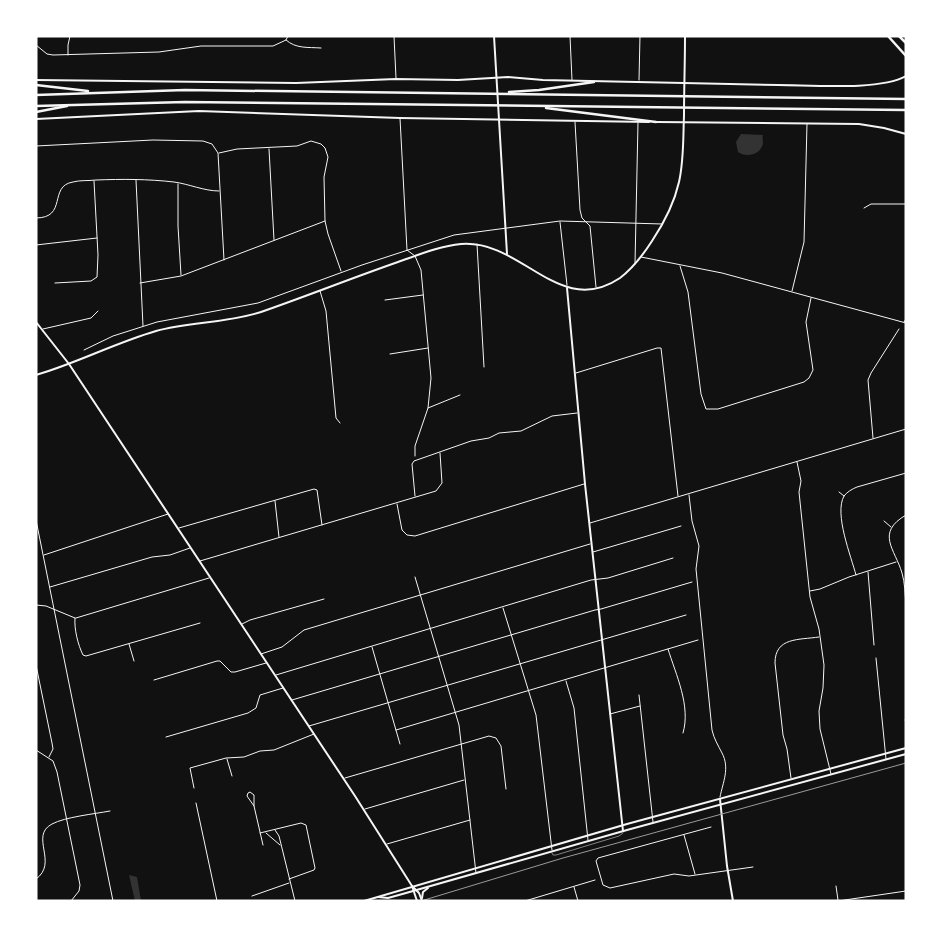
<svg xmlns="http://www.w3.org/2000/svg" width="942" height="937" viewBox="0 0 942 937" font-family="Bitter,serif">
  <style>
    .water { fill: #333 }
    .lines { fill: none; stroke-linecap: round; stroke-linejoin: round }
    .service { stroke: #f5f5f5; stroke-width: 0.5 }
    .minor { stroke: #f5f5f5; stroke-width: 1 }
    .tertiary { stroke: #f5f5f5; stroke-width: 2 }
    .secondary { stroke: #f5f5f5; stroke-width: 2 }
    .trunk { stroke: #f5f5f5; stroke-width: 2.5 }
    .motorway { stroke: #f5f5f5; stroke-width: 2.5 }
    .rail { stroke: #9a9a9a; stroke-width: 1 }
  </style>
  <rect width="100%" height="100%" fill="#111"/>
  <!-- water -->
  <g class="water">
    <path d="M741 134 763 135C762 138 763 141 763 144 760 155 746 158 738 152L736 142Z"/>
    <polygon points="129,875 137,877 141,901 135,901"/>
  </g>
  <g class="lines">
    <!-- service -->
    <polyline class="service" points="552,853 553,855 556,855 619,836 623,833"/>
    <!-- minor -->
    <g class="minor">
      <polyline points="394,36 396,78"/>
      <polyline points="570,36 572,80"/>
      <path d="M286 40C296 49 308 47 321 48"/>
      <polyline points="36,45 47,54 53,55 159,52 201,46 273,46 286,40 288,36"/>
      <polyline points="68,55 68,45 70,36"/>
      <polyline points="639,80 640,36"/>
      <polyline points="400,118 407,250 415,256 421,270 431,378 428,408 415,446 415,456"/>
      <polyline points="575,122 580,210 582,218 590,226 596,287"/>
      <polyline points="36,146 153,140 203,141 212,144 218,153 224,260"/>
      <polyline points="269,149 274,240"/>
      <polyline points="219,153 237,149 297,146 311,141 321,144 325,148 328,157 324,177 325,221 328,234 341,271"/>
      <polyline points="136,180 143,326"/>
      <polyline points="178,184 178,226 181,275"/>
      <polyline points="864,208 871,204 906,204"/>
      <path d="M36 218C68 218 48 186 73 182 80 180 88 181 96 180 122 179 148 179 174 182 189 184 204 191 219 191"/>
      <polyline points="560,222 567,285"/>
      <polyline points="477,244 484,367"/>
      <polyline points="36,245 97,238"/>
      <polyline points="641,257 722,273 906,323"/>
      <polyline points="635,264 638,123"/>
      <polyline points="680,266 688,292 701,394 706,409 718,409 804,382 809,378 813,370 806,322 811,298"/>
      <polyline points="55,283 91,281 97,277 98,255 94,181"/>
      <polyline points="140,283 181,276 325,221"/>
      <polyline points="320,291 326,311 336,418 340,423"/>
      <polyline points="792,291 804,242 807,124"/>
      <polyline points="385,300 423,295"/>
      <polyline points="904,322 906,319"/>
      <polyline points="43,329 91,318 98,311"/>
      <polyline points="84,350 113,336 157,322 258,303 362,265 454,235 560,221 662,224"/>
      <polyline points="390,354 428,348"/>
      <polyline points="576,373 657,348 661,348 678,496"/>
      <polyline points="428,408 460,395"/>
      <polyline points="873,438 868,380 871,373 899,329"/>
      <polyline points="797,462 801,481 799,492 810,597 819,629 824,665 823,688 819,711 820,729 831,774"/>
      <polyline points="839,492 844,496"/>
      <path d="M689 495 692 521 699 546 696 569 712 730C714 739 718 745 722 753 730 768 723 782 720 797"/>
      <polyline points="415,496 412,464 414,461 471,441 489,438 499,433 521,431 552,416 577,413"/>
      <polyline points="275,501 279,537"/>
      <polyline points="397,504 402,530 407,535 415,536 584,484"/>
      <path d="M906 515C875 533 895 549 902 573 905 583 905 594 906 605"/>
      <polyline points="36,520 113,901"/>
      <polyline points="884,521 891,527"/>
      <polyline points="590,523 906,429"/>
      <polyline points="179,528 314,489 317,490 322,525"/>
      <polyline points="593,552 681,526"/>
      <polyline points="44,555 168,514"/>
      <polyline points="200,561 436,491 442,483 440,453"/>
      <polyline points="868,572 874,645"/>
      <path d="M856 575C851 556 834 514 844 496 847 492 852 489 857 487L906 473"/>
      <polyline points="415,577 459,725 476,873"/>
      <polyline points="50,587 152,557 170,555 190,548"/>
      <polyline points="810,591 820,589 849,577 896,562"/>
      <polyline points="36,605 46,606 75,618"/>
      <polyline points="503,608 536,715 552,850"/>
      <path d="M75 618C74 629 78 645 83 655L86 656 200 623"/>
      <polyline points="76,618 209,578"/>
      <polyline points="242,624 250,620 324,599"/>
      <polyline points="129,644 134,661"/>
      <polyline points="372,647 400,744"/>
      <path d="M668 649C676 675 691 706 683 733"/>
      <polyline points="261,654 282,647 304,630 590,544"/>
      <polyline points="876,658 886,759"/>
      <polyline points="36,665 52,743 53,749 49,757"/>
      <polyline points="276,675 591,580 608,578 673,558"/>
      <polyline points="154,680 217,661 220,661 231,672 235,672 266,663"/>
      <polyline points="566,681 574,708 588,840"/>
      <polyline points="639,695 653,822"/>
      <polyline points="292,700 595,610 601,609 692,582"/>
      <polyline points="610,714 640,706"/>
      <polyline points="905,720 906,720"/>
      <polyline points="309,726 686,615"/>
      <polyline points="396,730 698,640"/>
      <polyline points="166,737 248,713 256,708 260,695 283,688"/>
      <polyline points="36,750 53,761 57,772 80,885 79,891 71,901"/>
      <polyline points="227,759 232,776"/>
      <polyline points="345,778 489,736 496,738 501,746 506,789"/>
      <path d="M791 778 787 749 783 735 775 663C775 637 799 640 819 637"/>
      <polyline points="194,788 190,768 226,758 244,757 260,751 274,750 314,734"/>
      <polyline points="196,803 217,901"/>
      <polyline points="254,806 247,796 248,793 250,792 254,795 254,806 263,845"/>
      <polyline points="365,809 464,780"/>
      <polyline points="711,827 598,858 596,861 603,885 610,888 674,874 689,876 753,867"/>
      <polyline points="275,830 279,836 295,901"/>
      <polyline points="260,833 301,823 306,825 315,868 314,870 289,879"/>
      <polyline points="266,833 280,845"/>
      <polyline points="684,835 695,874"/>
      <polyline points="387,844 470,820"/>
      <path d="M36 879C59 863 29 836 52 824 65 817 94 814 110 811"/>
      <polyline points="836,886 838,900"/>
      <polyline points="574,887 578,901"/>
      <polyline points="252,896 289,883"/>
      <polyline points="525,901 595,880"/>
      <polyline points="838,901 906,891"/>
    </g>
    <!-- tertiary -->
    <g class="tertiary">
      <polyline points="494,36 507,254"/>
      <polyline points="567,288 585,484 623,831"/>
      <polyline points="720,799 727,866 733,901"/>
    </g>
    <!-- secondary -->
    <g class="secondary">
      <path d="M36 80 296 83 396 79 458 80 508 77 543 80C621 82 700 83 778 85 810 85 880 91 906 76"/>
      <polyline points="36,119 199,111 400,118 649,122"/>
      <polyline points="657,122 859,124 884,128 906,134"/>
      <polyline points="36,322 69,364 355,796 412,886 419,893 422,901"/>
      <path d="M36 375C77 363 115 343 156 331 190 322 227 323 261 312 307 296 352 278 398 262 418 255 440 246 461 244 522 239 559 319 620 278 633 268 643 255 652 241 664 223 674 204 679 182 684 160 683 138 684 116 684 89 685 63 685 36"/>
      <polyline points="412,886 417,901"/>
      <polyline points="378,897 388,898 406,893 627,830 906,754"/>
      <polyline points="422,898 423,892 428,888"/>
      <polyline points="364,901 627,824 906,748"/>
    </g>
    <!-- trunk -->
    <g class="trunk">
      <polyline points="888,36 906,56"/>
      <polyline points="899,36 906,43"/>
    </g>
    <!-- motorway -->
    <g class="motorway">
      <polyline points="36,85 88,91"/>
      <polyline points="509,92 539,90 594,82"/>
      <polyline points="36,95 185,90 906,99"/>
      <polyline points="36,106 185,102 906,110"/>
      <polyline points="546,108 656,122"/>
      <polyline points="36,112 67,106"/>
    </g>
    <!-- rail -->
    <polyline class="rail" points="421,901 563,858 906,763"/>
  </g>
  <!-- border -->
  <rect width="942" height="937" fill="none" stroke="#ffffff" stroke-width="75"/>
</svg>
